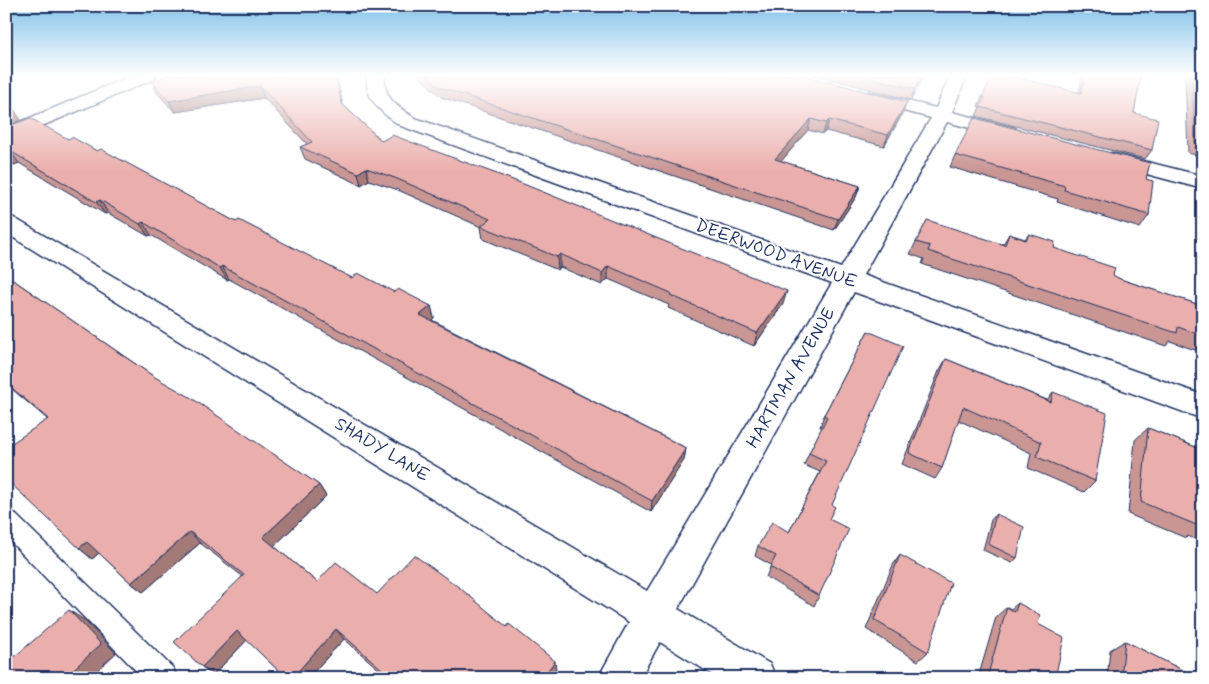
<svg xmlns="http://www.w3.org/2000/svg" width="1209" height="684" viewBox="0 0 1209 684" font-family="Mynerve,sans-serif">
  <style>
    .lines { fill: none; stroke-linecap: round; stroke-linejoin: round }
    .lane-casing { stroke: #1b2f5e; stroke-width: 3 }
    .street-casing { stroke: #1b2f5e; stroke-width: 3 }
    .lane { fill: #fff; fill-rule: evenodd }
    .street { fill: #fff; fill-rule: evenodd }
    .wall { fill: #c99694; stroke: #1b2f5e }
    .shaded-wall { fill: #a47a78; stroke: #1b2f5e }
    .building { fill: #eaafac; stroke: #1b2f5e }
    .labels { text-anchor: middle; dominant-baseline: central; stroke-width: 4; stroke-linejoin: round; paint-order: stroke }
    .street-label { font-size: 18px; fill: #1b2f5e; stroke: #fff }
  </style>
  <rect width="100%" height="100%" fill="#fff"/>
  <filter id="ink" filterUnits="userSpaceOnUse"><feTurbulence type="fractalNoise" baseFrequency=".02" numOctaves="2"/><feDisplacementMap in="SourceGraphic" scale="10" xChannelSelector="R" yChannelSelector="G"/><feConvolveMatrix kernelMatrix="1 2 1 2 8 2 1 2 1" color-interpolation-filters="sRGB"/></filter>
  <g filter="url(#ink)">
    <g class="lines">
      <defs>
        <polygon id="lane" points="6,510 14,513 173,668 177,678 143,678 6,537"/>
        <g id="street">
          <polygon points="133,75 156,75 154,79 6,141 6,128"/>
          <path d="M367 75H385C382 98 398 107 415 118L841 268 931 118 864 101 861 97 864 93 870 92 936 108 950 75H967L952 112 1015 128 1018 132 1015 136 1008 138 947 122 863 275 1203 395V419L854 292 678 609 770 664 776 678H718L660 642 640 678H598L629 622 6 233V216L14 218 647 591 832 283 401 126C383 114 364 100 367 75Z"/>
          <polygon points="1112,153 1203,176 1203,189 1105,163 1102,159 1105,155"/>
        </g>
      </defs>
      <!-- lane casing -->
      <use href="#lane" class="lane-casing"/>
      <!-- street casing -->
      <use href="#street" class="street-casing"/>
      <!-- lane -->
      <use href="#lane" class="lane"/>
      <!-- street -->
      <use href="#street" class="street"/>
    </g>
    <!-- wall -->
    <g class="wall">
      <polygon points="168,75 336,75 343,105 382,141 783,304 754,346 668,308 669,305 608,279 602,285 560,267 558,270 483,239 481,227 398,190 369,180 361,185 305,159 300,147 307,144 264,98 175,112 158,94 152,82"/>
      <polygon points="418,75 802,75 903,113 884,146 826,131 823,134 808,130 781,161 860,186 856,197 834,230 441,97"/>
      <polygon points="815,75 924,75 911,100"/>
      <polygon points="1082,75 1141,75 1134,113 1152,150 1145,159 976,116 980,107 978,106 982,97 1079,92"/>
      <polygon points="1185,75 1203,75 1203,157 1188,153"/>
      <polygon points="6,127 68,139 97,151 236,222 352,278 394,292 431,306 434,318 432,320 686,448 684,460 651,512 229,279 227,280 151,235 148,236 108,213 105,214 19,163 14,165 6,160"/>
      <polygon points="955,155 1146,179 1149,215 1140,228 1057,202 1058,199 950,167"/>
      <polygon points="1009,234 1025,239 1029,234 1054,248 1120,279 1203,306 1203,342 1195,350 1170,341 1166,346 922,264 924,259 910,254 916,242 1003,244"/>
      <polygon points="6,275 153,376 319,485 326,496 274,546 317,582 377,594 556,669 383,673 344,639 308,678 286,678 247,640 213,675 202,667 242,576 200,543 143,592 131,583 99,553 92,559 79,548 47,419 6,384"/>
      <polygon points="868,331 829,519 819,596 814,606 766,577 771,565 755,556 758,546 789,532 820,472 804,465 809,453 822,428 820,427 824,415"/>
      <polygon points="946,359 1047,400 1053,392 1095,481 1084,492 1028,468 1031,453 958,420 942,468 935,479 902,464 939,371"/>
      <polygon points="1148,428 1203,450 1203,543 1188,536 1186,538 1128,514 1135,440"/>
      <polygon points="996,514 1017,558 1012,563 983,550 991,520"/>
      <polygon points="900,555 928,652 918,661 866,629 893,565"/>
      <polygon points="1018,603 1038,624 1055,678 978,678 996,617 1007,607 1011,609"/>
      <polygon points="1125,641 1198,678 1107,678 1110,650"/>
    </g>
    <!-- shaded-wall -->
    <g class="shaded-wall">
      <polygon points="335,75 337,79 345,116 342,104"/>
      <polygon points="922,75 924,75 911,100 914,89"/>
      <polygon points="260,86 264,98 175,112 169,101"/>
      <polygon points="6,102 11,109 13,108 21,120 6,126"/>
      <polygon points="907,102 903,113 884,146 888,135"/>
      <polygon points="811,119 808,130 773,171 775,159"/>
      <polygon points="829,120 826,131 823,134 826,123"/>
      <polygon points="10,151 19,163 14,165 6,155 6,152"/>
      <polygon points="366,168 369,180 361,185 358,173"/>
      <polygon points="860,186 856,197 834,230 838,219"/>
      <polygon points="100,200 108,213 105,214 96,202"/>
      <polygon points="143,222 151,235 148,236 140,224"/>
      <polygon points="560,254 560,267 558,270 557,257"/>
      <polygon points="222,266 229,279 227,280 220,268"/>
      <polygon points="608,266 608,279 602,285 602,273"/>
      <polygon points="787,291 783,304 754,346 757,333"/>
      <polygon points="431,306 434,318 424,327 420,315"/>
      <polygon points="686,448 684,460 651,512 652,501"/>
      <polygon points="319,485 326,496 272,548 263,537"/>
      <polygon points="190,532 200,543 143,592 131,583"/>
      <polygon points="87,542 100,552 92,559 79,548"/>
      <polygon points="69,610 84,620 116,653 89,678 64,678"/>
      <polygon points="336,629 344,639 308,678 292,678"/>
      <polygon points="237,631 247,640 213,675 202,667"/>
      <polygon points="555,661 556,669 550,678 542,678"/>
    </g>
    <!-- building -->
    <g class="building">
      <polygon points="168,75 335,75 342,104 382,141 392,135 521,183 787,291 757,333 670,295 671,293 608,266 602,273 560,254 557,257 481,226 490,219 395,178 366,168 358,173 300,147 312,142 260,86 169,101 152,82"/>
      <polygon points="427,75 802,75 907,102 888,135 829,120 826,123 811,119 775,159 860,186 838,219 439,87"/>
      <polygon points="860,75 922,75 914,89"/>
      <polygon points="993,75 1006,75 1081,93 1085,75 1141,75 1134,113 1158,119 1152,150 980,107 985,97 982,97"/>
      <polygon points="1192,75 1203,75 1203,145 1195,143"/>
      <polygon points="6,104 13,108 6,111"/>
      <polygon points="30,118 68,139 72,137 97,151 101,149 236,222 239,220 352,278 358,273 394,292 398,289 431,306 420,315 686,448 652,501 222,266 220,268 143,222 140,224 100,200 96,202 10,151 6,152 6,127"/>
      <polygon points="974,118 1150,163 1146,179 1153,181 1149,215 1064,190 1065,186 955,155"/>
      <polygon points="927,220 1005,245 1009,234 1026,240 1029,234 1055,242 1054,248 1115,268 1113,275 1120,279 1203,306 1203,336 1178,327 1177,333 928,251 930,246 916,242"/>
      <polygon points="6,275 153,376 190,397 319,485 263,537 317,582 336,562 377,594 414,555 460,588 507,627 509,624 555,661 542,678 379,678 384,671 336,629 292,678 286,678 237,631 202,667 174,642 244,575 190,532 131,583 87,542 79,548 6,479 6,447 48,419 6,383"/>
      <polygon points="868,331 903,346 832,505 835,507 829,519 849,529 819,596 770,567 776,556 758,546 772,522 789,532 826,461 809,453 827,417 824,415"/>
      <polygon points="946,359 1051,402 1053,392 1107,413 1095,481 1037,457 1041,442 963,407 942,468 909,453"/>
      <polygon points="1148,428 1203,450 1203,525 1201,524 1201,527 1141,502"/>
      <polygon points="996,514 1024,527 1017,558 988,544"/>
      <polygon points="900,555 951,583 928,652 874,620"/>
      <polygon points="1018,603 1040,615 1038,624 1064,638 1055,678 987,678 1007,607 1015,612"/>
      <polygon points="69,610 101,644 64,678 6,678 6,664"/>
      <polygon points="1125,641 1198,678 1121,678"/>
    </g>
  </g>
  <!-- sky -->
  <linearGradient id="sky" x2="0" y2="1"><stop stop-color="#81c1e8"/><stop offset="0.44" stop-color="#fff"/><stop offset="1" stop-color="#fff" stop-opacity="0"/></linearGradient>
  <rect width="1209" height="171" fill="url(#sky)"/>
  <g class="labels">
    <!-- street labels -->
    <g class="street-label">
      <text transform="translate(776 254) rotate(20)">DEERWOOD AVENUE</text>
      <text transform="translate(791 378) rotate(-60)">HARTMAN AVENUE</text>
      <text transform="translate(382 450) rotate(31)">SHADY LANE</text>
    </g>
  </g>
  <!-- margin -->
  <rect width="1209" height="684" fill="none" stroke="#fff" stroke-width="25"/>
  <rect x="12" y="12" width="1184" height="659" fill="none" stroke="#1b2f5e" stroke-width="2" filter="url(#ink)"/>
</svg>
